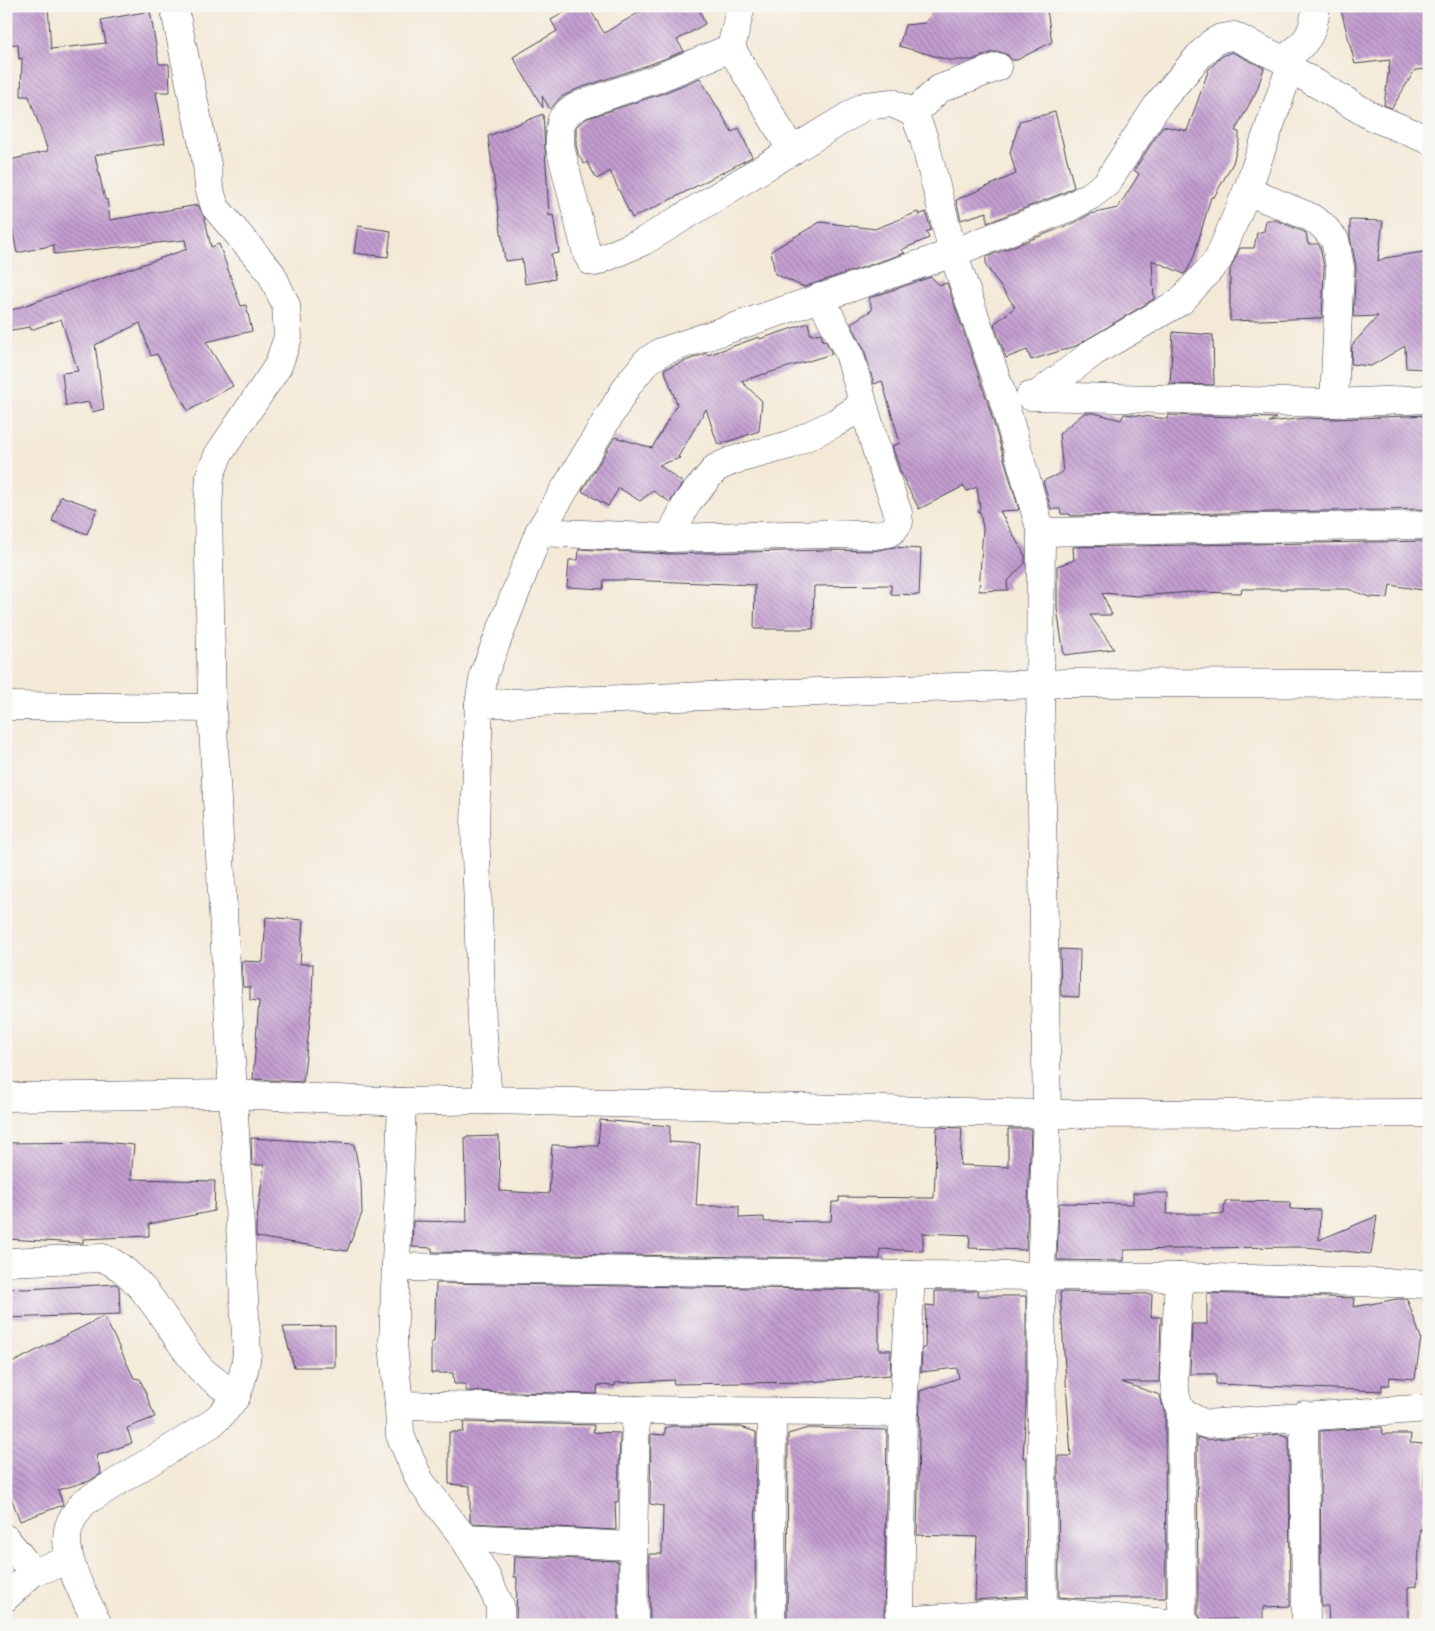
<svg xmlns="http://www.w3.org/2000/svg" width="1435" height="1631" viewBox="0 0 1435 1631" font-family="'Gochi Hand',sans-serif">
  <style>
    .building { fill: url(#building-back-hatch) }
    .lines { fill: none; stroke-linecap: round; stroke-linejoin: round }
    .minor-casing { stroke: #424052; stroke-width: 29 }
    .minor { stroke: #fff; stroke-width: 28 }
  </style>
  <defs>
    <pattern id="building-back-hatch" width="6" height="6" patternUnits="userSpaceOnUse" patternTransform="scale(1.25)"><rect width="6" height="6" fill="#c39dd0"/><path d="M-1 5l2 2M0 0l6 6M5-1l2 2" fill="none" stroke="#9e80aa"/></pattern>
  </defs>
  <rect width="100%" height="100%" fill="#f6f6f2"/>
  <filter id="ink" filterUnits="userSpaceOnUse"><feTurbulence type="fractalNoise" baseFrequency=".02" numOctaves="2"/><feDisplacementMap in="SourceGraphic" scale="10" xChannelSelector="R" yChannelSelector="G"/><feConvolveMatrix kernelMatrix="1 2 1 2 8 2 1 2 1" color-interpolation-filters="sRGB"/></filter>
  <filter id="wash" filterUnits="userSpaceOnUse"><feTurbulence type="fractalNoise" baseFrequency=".0096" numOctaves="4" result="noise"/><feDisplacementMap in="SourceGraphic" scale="20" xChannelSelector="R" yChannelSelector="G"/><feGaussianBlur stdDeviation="1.12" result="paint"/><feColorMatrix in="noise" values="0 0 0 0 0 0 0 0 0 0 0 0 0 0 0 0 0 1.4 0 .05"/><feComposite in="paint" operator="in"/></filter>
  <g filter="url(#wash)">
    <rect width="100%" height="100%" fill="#f4e9d7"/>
    <g id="blocks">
      <!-- building -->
      <g class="building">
        <polygon points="6,6 48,6 51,49 106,43 101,20 150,11 159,64 169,64 170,92 156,92 165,143 95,155 105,200 107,199 110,220 198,205 205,219 211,247 219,244 241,306 246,305 252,331 206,342 233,386 188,411 157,354 151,356 140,323 95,345 104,409 92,412 89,402 66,406 62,373 78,371 61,319 31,330 30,327 6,331 6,312 187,249 185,240 54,254 54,245 17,253 9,214 10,160 48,151 29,96 21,96 22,58 19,59 18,44 6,45"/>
        <polygon points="575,6 588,6 604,33 650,6 698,6 705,24 677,40 684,51 651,64 577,89 561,97 550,109 542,96 543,108 513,57 557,31 551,20"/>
        <polygon points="985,6 1032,6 1047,10 1052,42 1017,60 1012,60 1008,55 1000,52 993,52 972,60 949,60 899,46 905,25 925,23 933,12"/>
        <polygon points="1340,6 1429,6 1429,69 1415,70 1392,108 1384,105 1390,60 1355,64"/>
        <polygon points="1232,52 1264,68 1257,90 1235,131 1239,132 1239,141 1233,163 1214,197 1211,197 1194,256 1187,271 1184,274 1152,260 1154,299 1076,346 1031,360 1027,350 1006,358 994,324 1015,307 986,266 986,257 1076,222 1090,214 1118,208 1139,174 1134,170 1163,126 1187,131 1209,69 1222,56"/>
        <polygon points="700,78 732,132 739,128 752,157 664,203 632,218 610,171 597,179 587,162 584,164 578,154 576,145 576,126 588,118 661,94"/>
        <polygon points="1055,112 1074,187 1063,193 987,223 987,212 961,220 956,200 1016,174 1010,152 1020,121"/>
        <polygon points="543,114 549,216 553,215 559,253 551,254 555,279 525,284 522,259 505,261 488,136"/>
        <polygon points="918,212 919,215 926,212 931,230 926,232 929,238 901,250 905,253 804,287 775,274 771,251 820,222 875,229"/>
        <polygon points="1266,220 1276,220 1302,231 1306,233 1308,244 1318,244 1320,247 1324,268 1322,318 1230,321 1230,270 1240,248 1254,248 1257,233 1264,231"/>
        <polygon points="1350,220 1383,221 1378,261 1385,258 1429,251 1429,369 1406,368 1405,346 1371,366 1351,364 1352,345 1378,316 1353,317 1356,267 1350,236"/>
        <polygon points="358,226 391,231 388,257 354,253"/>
        <polygon points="931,277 940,285 947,283 987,400 1019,510 1000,511 1025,556 1025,563 1007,582 1008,590 979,591 983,528 980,512 977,511 980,509 977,487 967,491 964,486 919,509 902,476 892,446 900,443 882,381 874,384 864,349 851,323 872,310 869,298"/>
        <polygon points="808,323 811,335 821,333 823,341 825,340 832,354 741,381 762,401 759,431 718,445 706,409 678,457 680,458 659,465 683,483 670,502 653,491 640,501 619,488 608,506 582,491 615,437 652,448 677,404 664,369 707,353 708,355 759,337 760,339"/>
        <polygon points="1173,332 1213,335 1214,385 1170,384"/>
        <polygon points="1084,413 1094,413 1121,420 1124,414 1168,419 1168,415 1276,418 1269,422 1306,418 1335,419 1429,415 1429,509 1070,516 1070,514 1061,514 1060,509 1051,509 1043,481 1063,472 1059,434"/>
        <polygon points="61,496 97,509 87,534 52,521"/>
        <polygon points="1429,541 1429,591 1390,585 1388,598 1370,597 1348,589 1242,589 1241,593 1193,592 1138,596 1102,593 1112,615 1090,615 1114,649 1064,655 1057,609 1057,566 1074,560 1073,547"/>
        <polygon points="894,547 921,549 919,595 891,594 891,585 814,586 813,629 754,629 755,585 625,580 604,580 603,589 567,587 569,560 578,560 579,549 669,554 826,550 873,551"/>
        <polygon points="266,917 303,920 300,964 313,964 312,1003 303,1082 253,1079 259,1001 250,1000 250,987 243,987 241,961 263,962"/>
        <polygon points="1060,949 1080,950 1079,997 1061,996"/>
        <polygon points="600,1120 670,1126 669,1142 700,1144 696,1206 739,1206 739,1218 764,1217 764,1222 831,1221 832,1202 839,1202 839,1197 934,1198 937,1127 962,1128 960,1165 1008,1167 1008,1129 1031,1129 1026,1250 969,1248 970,1235 923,1233 923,1251 880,1249 880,1259 432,1252 432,1248 412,1247 413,1221 467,1222 465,1137 499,1136 500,1191 549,1194 552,1145 598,1146"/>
        <polygon points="251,1138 354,1144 361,1181 362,1213 347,1251 256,1237 256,1227 264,1165 252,1165"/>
        <polygon points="104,1142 134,1145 131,1179 215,1181 214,1211 149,1224 149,1236 83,1239 83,1243 80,1243 6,1239 6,1143"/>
        <polygon points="1133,1193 1168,1193 1167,1214 1224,1214 1225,1201 1290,1202 1290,1209 1320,1210 1319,1240 1377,1216 1371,1254 1306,1247 1182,1248 1182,1249 1124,1250 1124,1261 1057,1260 1059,1203 1133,1204"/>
        <polygon points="436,1283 879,1290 879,1350 891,1350 890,1375 809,1382 673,1384 674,1380 615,1383 615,1386 598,1385 597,1394 466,1391 466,1384 454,1384 453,1373 431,1373 431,1342 434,1342"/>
        <polygon points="116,1284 119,1287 120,1314 6,1318 6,1288 26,1289"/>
        <polygon points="935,1291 978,1291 978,1296 1026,1296 1026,1405 1023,1458 1026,1458 1027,1596 975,1600 977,1537 917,1535 920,1391 959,1378 957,1368 921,1372 922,1348 925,1348 926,1305 935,1306"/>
        <polygon points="1060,1292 1152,1294 1151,1317 1161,1317 1159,1382 1121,1382 1160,1395 1165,1415 1166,1598 1085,1598 1085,1599 1059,1597 1058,1456 1071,1456"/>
        <polygon points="1207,1293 1355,1298 1354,1307 1397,1299 1407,1299 1421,1338 1415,1379 1390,1377 1389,1385 1382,1385 1382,1391 1216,1384 1216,1374 1190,1374 1192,1324 1207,1324"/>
        <polygon points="104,1316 134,1378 140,1379 155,1417 127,1428 132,1443 96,1456 101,1474 89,1481 58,1490 63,1505 20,1521 6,1484 6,1366"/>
        <polygon points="335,1326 335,1367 294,1367 283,1327"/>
        <polygon points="464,1422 594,1425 593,1432 620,1433 618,1502 615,1502 616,1530 472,1523 470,1520 470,1486 449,1484 449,1432 463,1432"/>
        <polygon points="671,1426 741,1427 756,1432 755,1625 650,1625 649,1554 662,1554 663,1506 650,1504 651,1434 665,1435 665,1428"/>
        <polygon points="1382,1427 1382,1434 1411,1434 1410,1443 1425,1444 1424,1486 1429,1486 1429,1513 1423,1512 1424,1529 1420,1529 1417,1586 1408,1587 1408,1625 1329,1625 1328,1606 1321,1606 1320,1431"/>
        <polygon points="808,1428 887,1430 884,1625 787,1625 788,1434"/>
        <polygon points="1280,1434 1289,1437 1290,1606 1263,1607 1263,1625 1237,1625 1237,1619 1202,1620 1198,1614 1197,1437 1206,1440 1237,1437 1253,1439 1262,1436"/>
        <polygon points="515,1556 618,1561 618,1625 516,1625 517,1577 514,1577"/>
      </g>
    </g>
  </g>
  <g filter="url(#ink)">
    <use href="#blocks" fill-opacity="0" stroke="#424052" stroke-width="1"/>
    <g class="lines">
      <defs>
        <g id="minor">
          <polyline points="741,6 731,48 792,151"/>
          <path d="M1283 60C1306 44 1314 35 1316 6"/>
          <polyline points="914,113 939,89 998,67"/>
          <polyline points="1247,191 1310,217 1323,226 1335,240 1340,267 1334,403"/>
          <polyline points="1037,395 1094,352 1181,301 1218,260 1247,191 1290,68"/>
          <polyline points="1030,396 1334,403 1429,399"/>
          <polyline points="539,532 669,538 826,534 873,535 888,533 893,530 899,522 898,513 877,452 849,353 820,297"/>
          <polyline points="1041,532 1429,525"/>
          <polyline points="669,538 688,501 716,468 731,461 789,445 835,423 863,405"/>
          <polyline points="479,704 484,674 539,532 628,385 646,362 661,352 953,253 1070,207 1090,196 1106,184 1159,103 1199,56 1212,43 1221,38 1234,36 1283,60 1290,68 1371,116 1429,140"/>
          <polyline points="6,706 212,708"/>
          <polyline points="6,1097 232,1094 402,1102 488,1100 1047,1114 1429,1113"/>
          <polyline points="488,1100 482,1022 475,826 479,704 1069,683 1429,684"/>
          <polyline points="402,1102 393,1344 399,1405 400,1435 420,1481 464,1538 486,1576 500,1605 500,1625"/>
          <path d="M6 1262 103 1258C145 1274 170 1334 200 1368 210 1379 225 1387 236 1397"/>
          <polyline points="396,1267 911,1275"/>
          <polyline points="1179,1277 1174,1379 1176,1397 1181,1412 1205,1424 1429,1408"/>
          <polyline points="399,1405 636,1410 903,1413 911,1275 1041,1276 1047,1114 1040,685 1041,532 1002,395 953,253 924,139 914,113 892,103 865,106 644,241 595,262 591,261 587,254 560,147 560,128 562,119 569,111 582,104 656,79 731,48"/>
          <polyline points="1181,1412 1182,1624"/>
          <polyline points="1304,1415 1306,1625"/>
          <polyline points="464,1538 633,1546"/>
          <polyline points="6,1539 33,1572 69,1561"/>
          <polyline points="6,1597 33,1572"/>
          <polyline points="1043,1611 1041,1276 1179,1277 1429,1284"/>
          <polyline points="900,1621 1043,1611 1187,1625"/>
          <path d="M98 1625C86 1598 62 1560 68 1530 70 1520 77 1511 83 1503L211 1424C237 1402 242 1387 247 1354L212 708 208 509 210 476 218 455 278 366 288 337 286 305 271 273 215 207 209 187 207 165 174 6"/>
          <polyline points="634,1625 633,1546 636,1410"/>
          <polyline points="771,1625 772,1412"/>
          <polyline points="900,1625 903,1413"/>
        </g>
      </defs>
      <!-- minor casing -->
      <use href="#minor" class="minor-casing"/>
      <!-- minor -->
      <use href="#minor" class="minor"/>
    </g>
  </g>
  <!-- margin -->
  <rect width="1435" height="1631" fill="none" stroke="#f6f6f2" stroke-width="25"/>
</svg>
